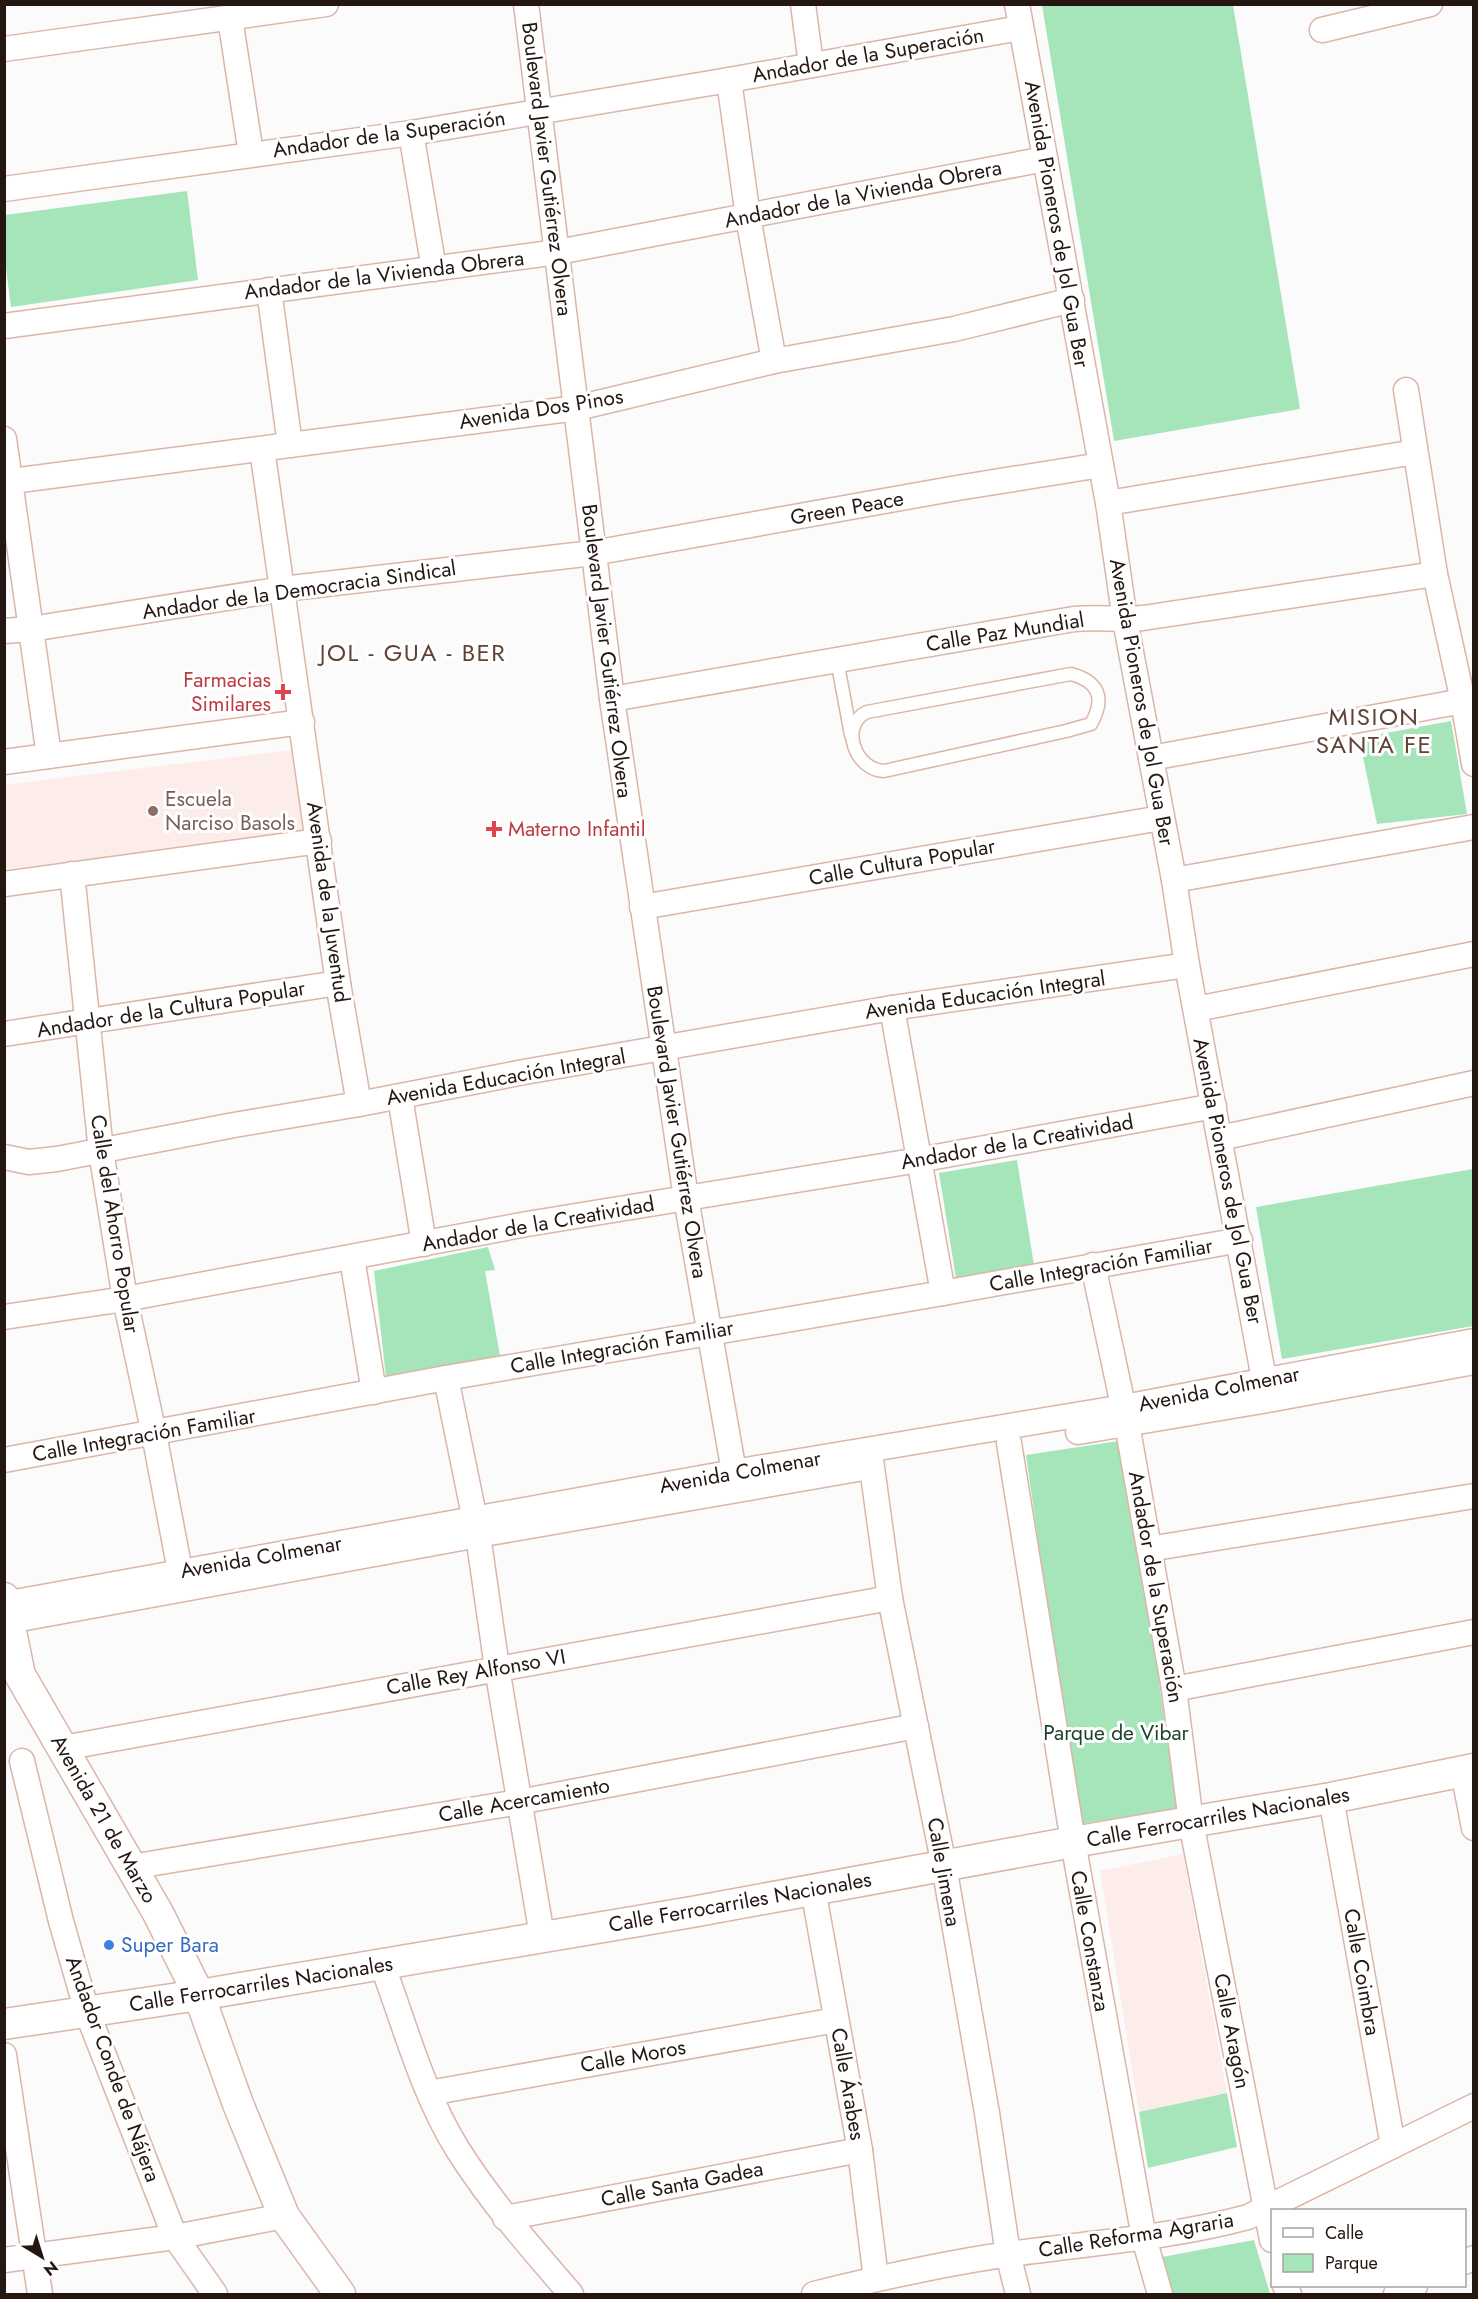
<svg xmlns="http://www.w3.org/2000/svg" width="1478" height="2299" viewBox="0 0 1478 2299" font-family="Jost,sans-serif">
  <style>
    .education { fill: #fdedea }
    .green { fill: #a6e4b9 }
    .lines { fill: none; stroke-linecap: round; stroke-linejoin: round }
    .service-casing { stroke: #dbb6a8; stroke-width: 15 }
    .minor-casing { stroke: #dbb6a8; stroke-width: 27 }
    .tertiary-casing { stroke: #dbb6a8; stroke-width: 33 }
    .service { stroke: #fff; stroke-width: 12 }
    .minor { stroke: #fff; stroke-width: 24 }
    .tertiary { stroke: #fff; stroke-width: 30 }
    .health-dot { fill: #e0444e; stroke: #fff; stroke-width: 2 }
    .education-dot { fill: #8d6e63; stroke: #fff; stroke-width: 2 }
    .shop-dot { fill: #3f7fe0; stroke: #fff; stroke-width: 2 }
    .labels { text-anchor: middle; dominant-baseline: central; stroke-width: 6; stroke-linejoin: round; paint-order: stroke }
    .street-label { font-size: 21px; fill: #241712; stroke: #fff }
    .health-label { font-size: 21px; fill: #be3a42; stroke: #fff; text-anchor: end }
    .education-label { font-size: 21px; fill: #785e54; stroke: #fff; text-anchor: start }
    .park-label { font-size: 21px; fill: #1d422b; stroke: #fff }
    .shop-label { font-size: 21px; fill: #366cbe; stroke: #fff; text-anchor: start }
    .quarter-label { font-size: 24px; letter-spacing: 1.5px; fill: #604236; stroke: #fff }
  </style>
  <rect width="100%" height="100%" fill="#fbfbfb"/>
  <!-- education -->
  <g class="education">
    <polygon points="291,750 305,837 5,869 4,785"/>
    <polygon points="1183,1854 1227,2093 1139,2112 1100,1871"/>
  </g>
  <!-- green -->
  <g class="green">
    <polygon points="1042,5 1233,5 1300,409 1114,441"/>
    <polygon points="187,191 198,280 11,307 5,261 5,215"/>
    <polygon points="1451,721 1467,814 1377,824 1359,738"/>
    <polygon points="1017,1160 1034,1265 956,1278 939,1173"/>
    <polygon points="1473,1169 1473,1326 1282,1359 1256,1207"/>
    <polygon points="488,1247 495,1270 485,1271 500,1356 386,1377 374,1271"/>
    <polygon points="1125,1440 1177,1809 1078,1824 1026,1455"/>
    <polygon points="1227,2093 1237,2147 1148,2168 1139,2112"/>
    <polygon points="1254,2240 1270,2294 1171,2294 1162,2257"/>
  </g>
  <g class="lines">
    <defs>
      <g id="service">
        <polyline points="837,660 851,735"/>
        <path d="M1071 674C1100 682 1105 699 1091 724L1066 731 884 771C855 770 839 725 867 712Z"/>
      </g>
      <g id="minor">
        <polyline points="526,4 612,699 686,1198 734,1472"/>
        <polyline points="803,4 811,65"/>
        <polyline points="1017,4 1108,503 1125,620 1174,880 1187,965 1267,1395"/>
        <polyline points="230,18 251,154"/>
        <polyline points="1322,30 1430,4"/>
        <polyline points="4,49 326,4"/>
        <polyline points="729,80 748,217 774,361"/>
        <polyline points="411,133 434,269"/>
        <polyline points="4,189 411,133 729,80 1020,28"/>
        <polyline points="269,290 290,445"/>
        <polyline points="4,326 558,252 1045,159"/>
        <polyline points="1406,390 1435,574 1463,701 1474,764"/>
        <polyline points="4,439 49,756"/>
        <polyline points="262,449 338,983 359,1104"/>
        <polyline points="4,482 577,408 774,361 954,329 1072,300"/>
        <polyline points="1108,503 1415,452"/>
        <polyline points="4,631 31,629 283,589 593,553 957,488 1101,465"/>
        <path d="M612 699 1074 619C1098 617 1120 620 1143 618L1435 574"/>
        <polyline points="1151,758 1463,701"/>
        <polyline points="4,762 302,722"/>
        <polyline points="72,874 101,1151 125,1299 154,1434 180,1571"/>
        <polyline points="1174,880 1474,827"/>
        <polyline points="4,884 319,841"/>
        <polyline points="642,907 1161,818"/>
        <polyline points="892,1008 943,1293"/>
        <polyline points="1196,1009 1474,954"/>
        <polyline points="4,1034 338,983"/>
        <polyline points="400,1097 424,1244"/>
        <polyline points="1220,1138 1474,1083"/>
        <polyline points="4,1157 29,1162 57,1159 234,1125 359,1104 524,1072 892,1008 1187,965"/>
        <polyline points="352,1258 374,1392"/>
        <polyline points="1093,1265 1127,1424 1174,1689 1191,1822 1272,2240"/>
        <polyline points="4,1317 125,1299 527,1224 919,1160 1214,1106"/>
        <polyline points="446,1378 478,1535 497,1668 542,1936"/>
        <polyline points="1078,1432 1268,1400 1474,1362"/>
        <polyline points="1009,1443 1073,1842 1144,2238 1160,2294"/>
        <polyline points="870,1453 890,1598 944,1866 987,2113 1008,2254 1018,2294"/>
        <polyline points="4,1460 446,1378 943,1293 1240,1240"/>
        <polyline points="1149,1549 1474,1496"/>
        <polyline points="4,1604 734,1472 1124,1407 1474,1341"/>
        <polyline points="9,1621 478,1535 869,1467"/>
        <polyline points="1174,1689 1474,1632"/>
        <polyline points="63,1748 890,1598"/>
        <polyline points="22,1761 61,1921 87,2012 175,2237 215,2294"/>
        <polyline points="1463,1771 1474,1828"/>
        <polyline points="1331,1798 1393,2146"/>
        <polyline points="131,1867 519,1802 916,1726"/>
        <polyline points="813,1889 860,2150 876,2279"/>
        <path d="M382 1964C405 2026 423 2094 458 2150 491 2202 531 2248 571 2294"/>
        <polyline points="4,2055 40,2294"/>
        <polyline points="429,2093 836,2020"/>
        <polyline points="505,2218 860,2150"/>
        <polyline points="4,2260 175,2237 284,2216"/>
        <polyline points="1464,2262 1474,2258"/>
        <polyline points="1285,2286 1289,2294"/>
        <path d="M814 2294C879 2278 944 2263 1010 2254 1090 2243 1170 2238 1248 2217L1474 2106"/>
        <polyline points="1396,2294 1415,2286"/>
      </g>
      <g id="tertiary">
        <polyline points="4,1598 20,1675 158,1913 199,1995 238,2104 284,2216 340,2294"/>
        <polyline points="4,2024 199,1995 692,1912 1073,1842 1331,1798 1474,1769"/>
      </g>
    </defs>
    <!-- service casing -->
    <use href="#service" class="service-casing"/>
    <!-- minor casing -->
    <use href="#minor" class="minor-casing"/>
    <!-- tertiary casing -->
    <use href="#tertiary" class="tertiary-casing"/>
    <!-- service -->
    <use href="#service" class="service"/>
    <!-- minor -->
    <use href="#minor" class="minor"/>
    <!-- tertiary -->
    <use href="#tertiary" class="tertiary"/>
  </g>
  <!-- markers -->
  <g class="health-dot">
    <path d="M280 683h6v6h6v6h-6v6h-6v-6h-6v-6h6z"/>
    <path d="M491 820h6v6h6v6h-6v6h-6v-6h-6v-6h6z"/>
  </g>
  <circle class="education-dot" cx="153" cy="811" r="6"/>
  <circle class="shop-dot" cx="109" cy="1945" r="6"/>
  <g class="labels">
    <!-- street labels -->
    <g class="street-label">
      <text transform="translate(868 55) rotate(-10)">Andador de la Superación</text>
      <text transform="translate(389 134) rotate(-8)">Andador de la Superación</text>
      <text transform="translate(547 169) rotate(83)">Boulevard Javier Gutiérrez Olvera</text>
      <text transform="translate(863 194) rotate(-11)">Andador de la Vivienda Obrera</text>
      <text transform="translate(1057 224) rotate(80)">Avenida Pioneros de Jol Gua Ber</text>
      <text transform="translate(384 275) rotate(-7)">Andador de la Vivienda Obrera</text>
      <text transform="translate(541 409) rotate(-9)">Avenida Dos Pinos</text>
      <text transform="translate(847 508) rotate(-10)">Green Peace</text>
      <text transform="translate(299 590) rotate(-8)">Andador de la Democracia Sindical</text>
      <text transform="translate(1005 632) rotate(-9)">Calle Paz Mundial</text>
      <text transform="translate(607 651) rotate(83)">Boulevard Javier Gutiérrez Olvera</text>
      <text transform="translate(1142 702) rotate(80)">Avenida Pioneros de Jol Gua Ber</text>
      <text transform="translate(902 862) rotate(-10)">Calle Cultura Popular</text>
      <text transform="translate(328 902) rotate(82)">Avenida de la Juventud</text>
      <text transform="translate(985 995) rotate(-8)">Avenida Educación Integral</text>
      <text transform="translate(171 1009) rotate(-9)">Andador de la Cultura Popular</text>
      <text transform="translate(506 1077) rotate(-10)">Avenida Educación Integral</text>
      <text transform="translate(677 1132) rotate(81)">Boulevard Javier Gutiérrez Olvera</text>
      <text transform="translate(1017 1142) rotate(-10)">Andador de la Creatividad</text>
      <text transform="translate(1228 1181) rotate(79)">Avenida Pioneros de Jol Gua Ber</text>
      <text transform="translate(115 1224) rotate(81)">Calle del Ahorro Popular</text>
      <text transform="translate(538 1224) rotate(-10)">Andador de la Creatividad</text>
      <text transform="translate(1101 1265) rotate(-10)">Calle Integración Familiar</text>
      <text transform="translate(622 1347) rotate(-10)">Calle Integración Familiar</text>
      <text transform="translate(1219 1389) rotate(-11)">Avenida Colmenar</text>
      <text transform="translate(144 1435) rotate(-10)">Calle Integración Familiar</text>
      <text transform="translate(740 1472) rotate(-10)">Avenida Colmenar</text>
      <text transform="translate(261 1557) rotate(-10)">Avenida Colmenar</text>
      <text transform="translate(1156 1587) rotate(80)">Andador de la Superación</text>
      <text transform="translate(476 1672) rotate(-10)">Calle Rey Alfonso VI</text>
      <text transform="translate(524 1800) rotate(-10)">Calle Acercamiento</text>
      <text transform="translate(1218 1817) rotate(-10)">Calle Ferrocarriles Nacionales</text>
      <text transform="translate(104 1819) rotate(60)">Avenida 21 de Marzo</text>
      <text transform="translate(944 1872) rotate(80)">Calle Jimena</text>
      <text transform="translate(740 1902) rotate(-10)">Calle Ferrocarriles Nacionales</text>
      <text transform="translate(1090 1941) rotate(80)">Calle Constanza</text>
      <text transform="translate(1362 1972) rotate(80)">Calle Coimbra</text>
      <text transform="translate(261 1984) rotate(-9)">Calle Ferrocarriles Nacionales</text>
      <text transform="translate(1232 2031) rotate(79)">Calle Aragón</text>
      <text transform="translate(633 2056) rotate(-10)">Calle Moros</text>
      <text transform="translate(113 2069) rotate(70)">Andador Conde de Nájera</text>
      <text transform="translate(848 2084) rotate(80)">Calle Árabes</text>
      <text transform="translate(682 2184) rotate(-11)">Calle Santa Gadea</text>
      <text transform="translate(1136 2235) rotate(-9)">Calle Reforma Agraria</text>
    </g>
    <!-- health labels -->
    <g class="health-label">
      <text x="271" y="680">Farmacias<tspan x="271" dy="24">Similares</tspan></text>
      <text x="508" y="829" text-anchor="start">Materno Infantil</text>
    </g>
    <!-- education labels -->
    <g class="education-label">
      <text x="165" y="799">Escuela<tspan x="165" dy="24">Narciso Basols</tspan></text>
    </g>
    <!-- park labels -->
    <g class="park-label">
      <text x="1116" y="1733">Parque de Vibar</text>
    </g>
    <!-- shop labels -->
    <g class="shop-label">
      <text x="121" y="1945">Super Bara</text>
    </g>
    <!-- quarter labels -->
    <g class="quarter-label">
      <text x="413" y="652">JOL - GUA - BER</text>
      <text x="1374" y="716">MISION<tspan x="1374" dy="28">SANTA FE</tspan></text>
    </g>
  </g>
  <!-- border -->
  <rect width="1478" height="2299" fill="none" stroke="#241712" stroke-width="12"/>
  <!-- legend -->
  <rect x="1271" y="2209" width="195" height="78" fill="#ffffff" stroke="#a7a2a0" stroke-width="1.5"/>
  <rect x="1283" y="2228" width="30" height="9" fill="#ffffff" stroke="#a7a2a0" stroke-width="1.5"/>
  <text x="1325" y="2239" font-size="18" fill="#241712">Calle</text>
  <rect x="1283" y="2254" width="30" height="18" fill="#a6e4b9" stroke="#a7a2a0" stroke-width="1.5"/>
  <text x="1325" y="2269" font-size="18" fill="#241712">Parque</text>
  <!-- north arrow -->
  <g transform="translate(42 2257) rotate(142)" stroke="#ffffff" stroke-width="4.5" paint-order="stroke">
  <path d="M0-4.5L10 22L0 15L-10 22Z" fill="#241712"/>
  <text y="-9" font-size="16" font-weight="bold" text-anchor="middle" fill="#241712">N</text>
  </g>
</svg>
